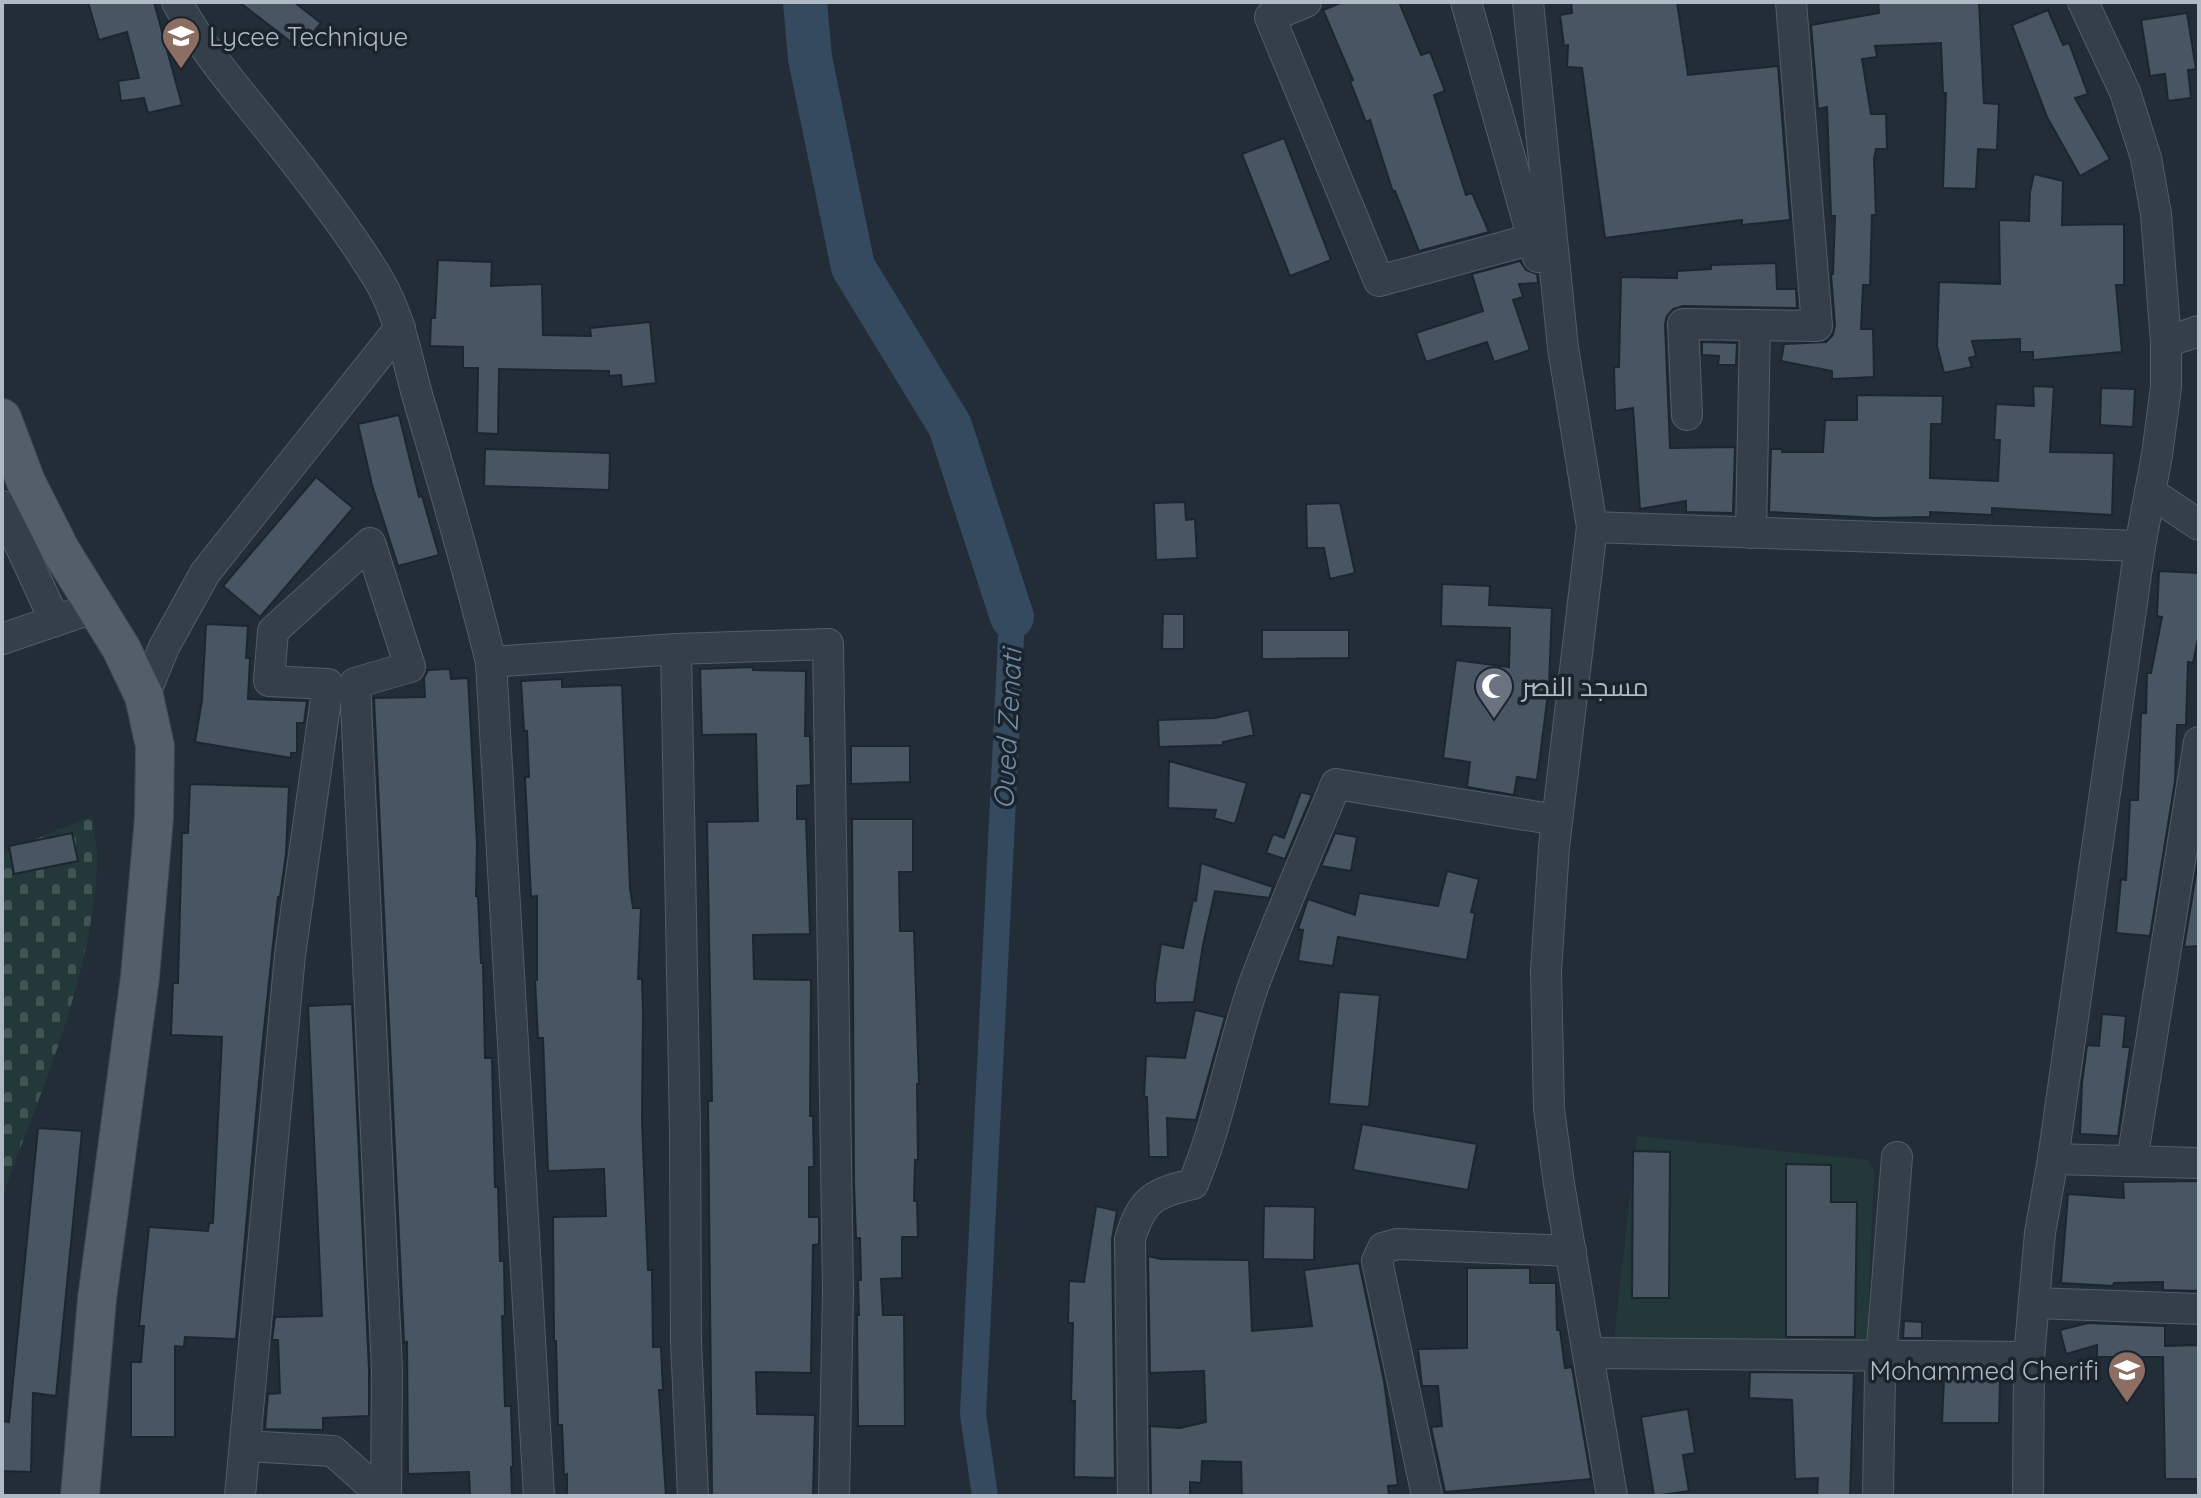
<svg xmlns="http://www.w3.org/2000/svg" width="2201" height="1498" viewBox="0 0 2201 1498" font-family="Quicksand,Cairo,sans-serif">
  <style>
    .cemetery { fill: url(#cemetery-stones) }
    .pitch { fill: #233939 }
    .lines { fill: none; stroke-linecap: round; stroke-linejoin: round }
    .canal { stroke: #354a5f; stroke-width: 26 }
    .river { stroke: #354a5f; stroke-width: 44 }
    .building { fill: #485562; stroke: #1c262f; stroke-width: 2 }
    .minor-casing { stroke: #535d67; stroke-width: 32 }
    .major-casing { stroke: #3e4852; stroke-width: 40 }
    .minor { stroke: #353f49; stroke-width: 30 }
    .major { stroke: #535e69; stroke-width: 38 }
    .labels { text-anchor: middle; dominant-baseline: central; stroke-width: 7; stroke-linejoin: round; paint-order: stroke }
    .poi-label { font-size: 26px; fill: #b0bac5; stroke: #1b242d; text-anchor: start }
    .water-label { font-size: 28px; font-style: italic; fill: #708da9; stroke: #1b242d }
  </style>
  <defs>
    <pattern id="cemetery-stones" width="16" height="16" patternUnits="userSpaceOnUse" patternTransform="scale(2)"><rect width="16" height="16" fill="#233939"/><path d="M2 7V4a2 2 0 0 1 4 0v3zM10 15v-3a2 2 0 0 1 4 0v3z" fill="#405454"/></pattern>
  </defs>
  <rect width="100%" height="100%" fill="#222d38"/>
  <!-- cemetery -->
  <path class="cemetery" d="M92 816C94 832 98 849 97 866 91 981 41 1090 2 1197V853Z"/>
  <!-- pitch -->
  <polygon class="pitch" points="1637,1136 1868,1160 1874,1171 1867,1341 1614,1338"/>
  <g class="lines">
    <!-- canal -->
    <polyline class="canal" points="985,1496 973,1414 1012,617"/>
    <!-- river -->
    <polyline class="river" points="805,2 810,58 853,267 950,426 1012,617"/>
  </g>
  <!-- building -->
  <g class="building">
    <polygon points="88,2 154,2 182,105 148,113 144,98 121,101 118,81 139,78 127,32 99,40"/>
    <polygon points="239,2 294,2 321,23 300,49"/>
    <polygon points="1343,2 1399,2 1421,55 1430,52 1445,91 1434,95 1466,195 1472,193 1489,232 1419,251 1395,191 1393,192 1370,120 1366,122 1350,81 1353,80 1323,10"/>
    <polygon points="1571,2 1677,2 1688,75 1778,66 1790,220 1742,225 1742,220 1605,238 1582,68 1567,67 1568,45 1564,46 1560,15 1572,13"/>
    <polygon points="1878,2 1979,2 1984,103 1999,104 1997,150 1978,149 1976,189 1943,188 1946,93 1943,93 1941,43 1875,46 1877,57 1862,59 1871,114 1886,114 1887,149 1876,149 1874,159 1876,215 1872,215 1870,285 1863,285 1861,329 1873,329 1874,377 1832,379 1832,371 1781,361 1784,344 1826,342 1833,335 1835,325 1831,274 1833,274 1835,216 1831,216 1827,107 1818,109 1811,25 1879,13"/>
    <polygon points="2048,10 2063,45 2069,43 2088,94 2075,98 2110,159 2080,176 2047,117 2012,25"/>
    <polygon points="2187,13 2196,69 2188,70 2191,98 2168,101 2165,74 2150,76 2141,20"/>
    <polygon points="1284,138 1331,260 1290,276 1242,154"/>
    <polygon points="2034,174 2063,181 2062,225 2124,224 2124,285 2116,285 2122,352 2033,360 2033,352 2020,352 2020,339 1972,341 1976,356 1969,358 1972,367 1944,373 1937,346 1939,282 2000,284 1999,220 2029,221 2030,192"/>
    <polygon points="438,260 492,262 491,286 542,284 543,335 591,336 590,328 650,322 656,383 622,387 621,375 609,376 609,371 499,369 498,434 477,433 478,368 463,368 463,347 430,346 431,318 435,318"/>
    <polygon points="1520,261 1526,270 1537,274 1538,283 1519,284 1523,297 1513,300 1530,350 1494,362 1487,342 1426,362 1416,333 1483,311 1472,274"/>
    <polygon points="1776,263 1777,289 1796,289 1797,308 1683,306 1673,309 1667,316 1665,324 1670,448 1735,447 1733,513 1686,512 1686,501 1640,509 1633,408 1615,411 1614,367 1619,367 1621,277 1677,278 1677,271 1711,269 1711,265"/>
    <polygon points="1702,342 1737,343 1736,365 1718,365 1719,356 1702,355"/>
    <polygon points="2033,386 2054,387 2050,452 2114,453 2112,515 1992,508 1992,515 1930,512 1930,517 1876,518 1769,512 1771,449 1782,449 1782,452 1823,452 1825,420 1857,420 1857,395 1943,396 1942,424 1931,424 1930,478 1998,481 2000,440 1994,440 1996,404 2034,406"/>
    <polygon points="2101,388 2135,389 2133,427 2100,425"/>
    <polygon points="399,415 419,497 422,496 439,555 398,566 372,485 358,424"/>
    <polygon points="485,449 610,453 609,490 484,486"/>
    <polygon points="316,477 353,508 260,617 223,586"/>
    <polygon points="1185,502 1186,520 1195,519 1197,558 1156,560 1154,503"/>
    <polygon points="1340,503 1355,573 1330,579 1324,548 1307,548 1306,504"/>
    <polygon points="2159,571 2199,573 2199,633 2193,663 2188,662 2186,725 2177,725 2175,781 2150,936 2116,933 2121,879 2126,880 2130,800 2138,800 2141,713 2146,713 2147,673 2151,673 2162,617 2157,616"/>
    <polygon points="1442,584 1490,586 1489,605 1552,608 1549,686 1537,780 1517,777 1514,795 1467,787 1470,762 1443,758 1456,660 1509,667 1510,628 1441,626"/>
    <polygon points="1163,614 1184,614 1184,649 1162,649"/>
    <polygon points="206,624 248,626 246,658 250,658 248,699 307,701 304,723 297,723 297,753 291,753 291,758 195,742 202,700"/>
    <polygon points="1262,630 1349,630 1349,658 1262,659"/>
    <polygon points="753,667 753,670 806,671 805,736 810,736 811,785 797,786 797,819 806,819 810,934 753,935 754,979 811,980 810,1116 813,1116 814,1167 809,1167 809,1217 819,1217 819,1244 813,1245 811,1373 756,1372 757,1410 757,1414 815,1415 813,1496 712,1496 708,1101 712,1101 707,822 758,821 756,734 702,735 700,669"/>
    <polygon points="450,669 451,679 468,678 477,844 476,896 478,896 481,963 483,963 485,1058 492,1058 495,1187 498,1187 500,1261 504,1261 505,1316 502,1316 505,1406 511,1406 513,1467 511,1467 512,1496 470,1496 469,1472 408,1474 407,1342 404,1343 374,698 425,697 424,678 428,670"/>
    <polygon points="562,679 562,687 622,685 630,888 633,908 641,908 638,979 642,979 643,1012 642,1121 648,1270 652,1270 653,1347 661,1347 663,1390 659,1390 666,1496 567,1496 567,1474 564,1475 562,1425 558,1425 556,1341 554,1341 553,1217 606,1216 604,1169 548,1171 543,1038 538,1038 535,980 537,980 537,896 531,897 525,777 529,777 527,731 524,731 521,681"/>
    <polygon points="1249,710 1254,735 1223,742 1223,745 1159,747 1158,720 1215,718"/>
    <polygon points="851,746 910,746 910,782 851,784"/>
    <polygon points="1169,761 1247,783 1235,824 1214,818 1216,810 1168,808"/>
    <polygon points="190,784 289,787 286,854 280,897 278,897 262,1048 236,1339 185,1337 184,1347 175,1346 175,1437 131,1437 131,1362 141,1362 144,1326 139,1326 149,1227 208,1231 209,1223 213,1223 222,1037 171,1035 173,983 178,983 182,833 188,833"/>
    <polygon points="1301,792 1312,795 1285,859 1266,853 1273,834 1284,838"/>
    <polygon points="852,819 913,819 913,872 899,872 900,931 914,931 919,1084 917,1084 918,1160 915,1160 914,1201 917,1201 918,1237 902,1237 902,1278 881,1279 883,1315 904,1315 905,1426 858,1426 857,1315 859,1315 858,1280 861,1280 860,1238 856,1238 854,1182"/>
    <polygon points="72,833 78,861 14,874 9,846"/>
    <polygon points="1335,833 1357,837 1351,871 1321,866"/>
    <polygon points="2199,856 2199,946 2184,947"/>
    <polygon points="1201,863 1273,887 1269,898 1215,891 1203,945 1194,1002 1155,1003 1155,985 1161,944 1183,948 1193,900 1196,901"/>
    <polygon points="1447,871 1479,879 1471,912 1475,913 1467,960 1338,937 1333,966 1298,961 1303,930 1298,929 1308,899 1355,915 1359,893 1438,906"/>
    <polygon points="1339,992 1380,995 1369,1107 1329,1104"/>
    <polygon points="352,1004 369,1370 369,1416 323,1418 323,1430 265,1429 268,1394 280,1393 278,1340 272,1340 275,1317 322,1316 308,1006"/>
    <polygon points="1195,1010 1225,1017 1196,1120 1167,1118 1168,1157 1149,1157 1147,1097 1144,1097 1146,1056 1185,1058"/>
    <polygon points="2102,1014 2126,1016 2123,1047 2130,1047 2118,1136 2080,1134 2082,1083 2087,1045 2099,1046"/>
    <polygon points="1362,1124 1477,1144 1468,1190 1353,1170"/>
    <polygon points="38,1128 82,1131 56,1396 33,1393 31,1472 2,1471 2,1421 9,1422"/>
    <polygon points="1633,1151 1670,1152 1669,1298 1632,1298"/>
    <polygon points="1786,1164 1831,1165 1831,1202 1857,1202 1855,1337 1786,1337"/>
    <polygon points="2199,1181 2199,1291 2163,1290 2163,1282 2114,1283 2113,1286 2061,1283 2068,1194 2124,1198 2123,1182"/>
    <polygon points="1096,1206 1117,1211 1112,1239 1115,1478 1074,1477 1075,1401 1071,1401 1073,1323 1068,1323 1069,1281 1084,1282"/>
    <polygon points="1264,1206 1315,1207 1314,1260 1263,1259"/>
    <polygon points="1148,1256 1161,1259 1249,1260 1252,1331 1312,1326 1304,1270 1359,1263 1384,1381 1398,1485 1388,1486 1389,1496 1242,1496 1241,1462 1202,1461 1201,1483 1190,1482 1190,1496 1151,1496 1150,1426 1180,1428 1206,1422 1204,1371 1150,1373"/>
    <polygon points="1467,1268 1530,1268 1530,1283 1556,1283 1557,1330 1560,1330 1565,1368 1572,1367 1591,1479 1445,1492 1431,1427 1442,1426 1438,1386 1422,1386 1418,1349 1467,1348"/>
    <polygon points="1904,1321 1922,1322 1922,1338 1903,1338"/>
    <polygon points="2088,1323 2165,1326 2165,1346 2199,1345 2199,1479 2165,1479 2163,1357 2097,1357 2097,1345 2066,1354 2060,1330"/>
    <polygon points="1750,1372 1854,1373 1850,1496 1817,1496 1818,1478 1795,1479 1792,1400 1749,1398"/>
    <polygon points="1944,1378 2000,1381 1999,1423 1942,1423"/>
    <polygon points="1688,1409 1695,1453 1683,1455 1689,1491 1654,1496 1641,1417"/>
  </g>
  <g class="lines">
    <defs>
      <g id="minor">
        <path d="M177 2C203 51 239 91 273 134 310 180 347 228 377 277 400 314 406 356 418 398 444 485 469 573 491 662L539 1496"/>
        <polyline points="1306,2 1270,17 1379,281 1533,239"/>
        <polyline points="1466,2 1538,257"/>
        <polyline points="1528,2 1563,348 1592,527 1554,847 1546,971 1549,1109 1559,1184 1612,1496"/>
        <polyline points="2083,2 2125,92 2146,158 2156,214 2166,342 2166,387 2157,455 2140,546"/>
        <polyline points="2166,342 2199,331"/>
        <polyline points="1687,415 1683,324 1817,326 1791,2"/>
        <polyline points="2150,492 2199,525"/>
        <polyline points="2,506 55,621"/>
        <polyline points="1592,527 2140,546 2053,1159 2040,1233 2029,1357 2028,1496"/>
        <polyline points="1751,533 1755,325"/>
        <polyline points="2,639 96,607"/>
        <polyline points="676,649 685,1131 686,1342 693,1496"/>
        <polyline points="491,662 676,649 828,644 838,1291 834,1496"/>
        <polyline points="144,696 164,647 205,573 400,328"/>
        <polyline points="2053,1159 2199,1163"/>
        <polyline points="2132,1161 2199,742"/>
        <polyline points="2034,1303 2199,1309"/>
        <polyline points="1588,1353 2029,1357"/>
        <polyline points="245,1446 333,1451 383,1496"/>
        <polyline points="240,1496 290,955 328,684 269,681 273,631 370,543 410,667 355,683 387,1370 386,1496"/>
        <path d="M1133 1496 1130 1239C1142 1199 1154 1193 1193 1184 1220 1120 1231 1049 1254 984 1279 916 1309 850 1336 784L1557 820"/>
        <polyline points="1427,1496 1377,1261 1383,1248 1397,1244 1571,1251"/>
        <polyline points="1878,1496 1880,1372 1897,1157"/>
      </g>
      <polyline id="major" points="2,418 26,482 61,551 121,648 144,696 155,746 154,818 140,977 97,1299 80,1496"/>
    </defs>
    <!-- minor casing -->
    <use href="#minor" class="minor-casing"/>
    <!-- major casing -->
    <use href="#major" class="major-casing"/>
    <!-- minor -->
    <use href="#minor" class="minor"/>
    <!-- major -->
    <use href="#major" class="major"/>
  </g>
  <!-- icons -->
  <defs>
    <symbol id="school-pin" viewBox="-11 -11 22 30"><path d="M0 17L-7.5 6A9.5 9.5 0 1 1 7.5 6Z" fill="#8d6e63" stroke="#1b242d"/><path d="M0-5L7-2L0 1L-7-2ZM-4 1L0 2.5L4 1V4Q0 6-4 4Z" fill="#fff"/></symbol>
    <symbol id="mosque-pin" viewBox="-11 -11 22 30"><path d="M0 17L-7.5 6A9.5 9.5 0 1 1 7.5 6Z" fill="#6b7280" stroke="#1b242d"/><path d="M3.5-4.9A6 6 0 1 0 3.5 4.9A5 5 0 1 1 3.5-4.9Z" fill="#fff"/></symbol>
  </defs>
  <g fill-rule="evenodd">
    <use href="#school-pin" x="159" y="14" width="44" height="60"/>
    <use href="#mosque-pin" x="1472" y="664" width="44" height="60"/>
    <use href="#school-pin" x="2105" y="1348" width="44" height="60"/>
  </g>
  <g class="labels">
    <!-- poi labels -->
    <g class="poi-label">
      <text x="209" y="36">Lycee Technique</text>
      <text x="1522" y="686">مسجد النصر</text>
      <text x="2099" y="1370" text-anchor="end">Mohammed Cherifi</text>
    </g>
    <!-- water labels -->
    <g class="water-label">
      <text transform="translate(1007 729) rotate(-87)">Oued Zenati</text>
    </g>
  </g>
  <!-- border -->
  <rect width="2201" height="1498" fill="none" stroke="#b0bac5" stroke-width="8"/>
</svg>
